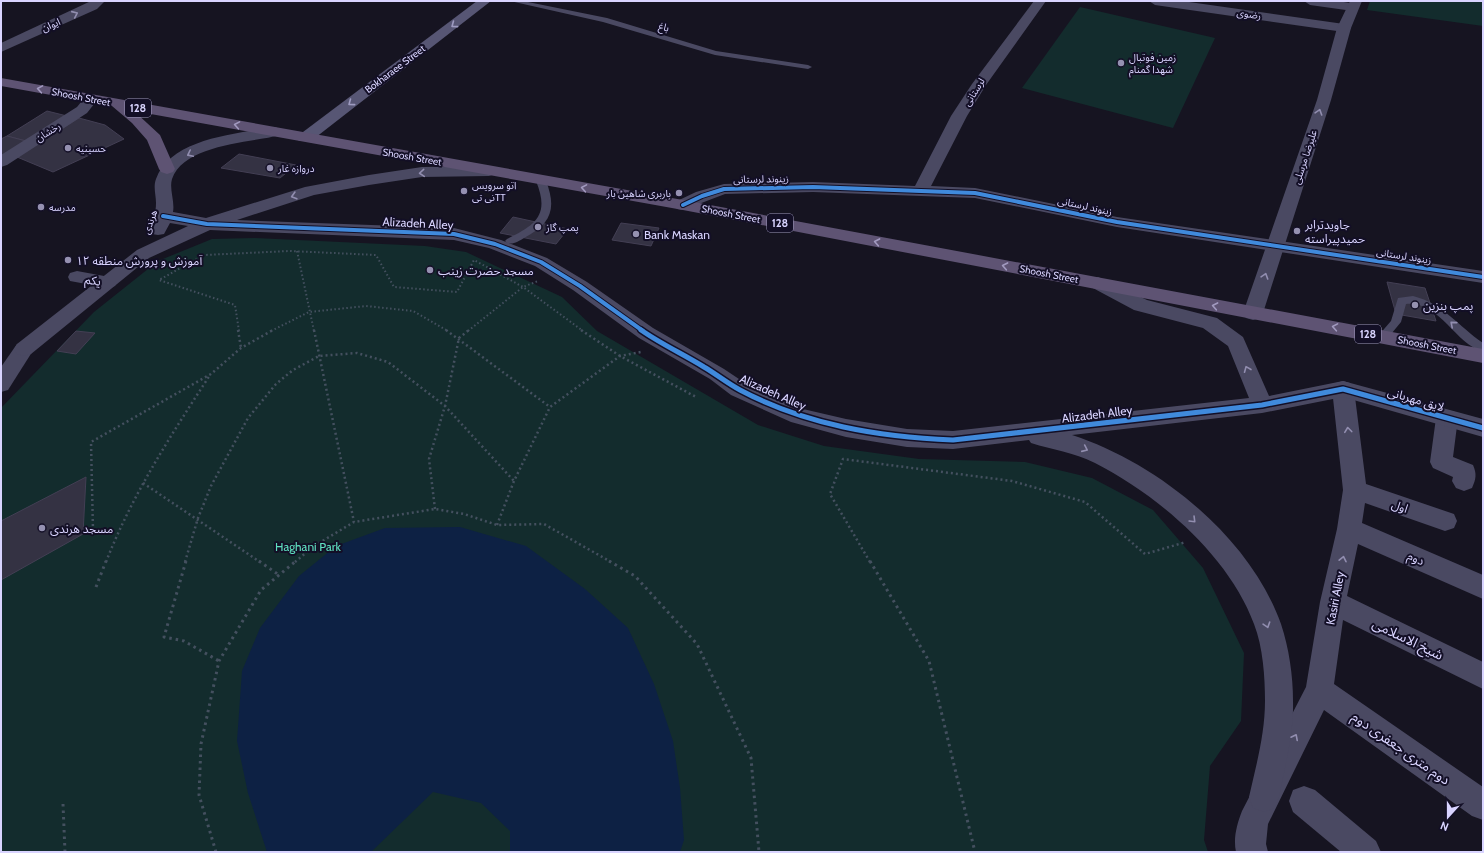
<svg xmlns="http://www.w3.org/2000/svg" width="1484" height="853" viewBox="0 0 1484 853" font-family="Cabin,'Noto Sans Arabic',sans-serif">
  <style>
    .green { fill: #132c2d }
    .water { fill: #0d2144 }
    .building { fill: #343243; stroke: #433f54 }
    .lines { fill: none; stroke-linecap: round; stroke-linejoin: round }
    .path-far2 { stroke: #44505f; stroke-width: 2; stroke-dasharray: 1.5 2.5; stroke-linecap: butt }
    .path-far1 { stroke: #44505f; stroke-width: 2.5; stroke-dasharray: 2 3; stroke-linecap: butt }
    .path { stroke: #44505f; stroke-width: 3; stroke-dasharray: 2.5 4; stroke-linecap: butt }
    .service { fill: #4a4962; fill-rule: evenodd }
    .minor { fill: #4a4962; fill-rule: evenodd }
    .tertiary { fill: #4a4962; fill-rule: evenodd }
    .secondary { fill: #575674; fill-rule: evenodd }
    .primary { fill: #5e5373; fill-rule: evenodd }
    .cycleway-far1-casing { stroke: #130f26; stroke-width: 6 }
    .cycleway-casing { stroke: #130f26; stroke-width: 8 }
    .cycleway-far1 { stroke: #408adc; stroke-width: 4 }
    .cycleway { stroke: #408adc; stroke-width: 5 }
    .oneway { stroke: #928eb0 }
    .oneway2 { stroke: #9e9bc0 }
    .oneway3 { stroke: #a29ac0 }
    .poi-dot { fill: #9591b1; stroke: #130f26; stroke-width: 1.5 }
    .labels { text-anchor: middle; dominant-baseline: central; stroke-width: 4; stroke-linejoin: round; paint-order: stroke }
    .far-street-label { font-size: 10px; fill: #d9d4ff; stroke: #130f26 }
    .far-poi-label { font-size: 10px; fill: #d9d4ff; stroke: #130f26; text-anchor: start }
    .shield { fill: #130f26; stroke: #9e99be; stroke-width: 1 }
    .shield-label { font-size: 11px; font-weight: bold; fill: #d9d4ff }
    .street-label { font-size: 12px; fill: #d9d4ff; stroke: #130f26 }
    .poi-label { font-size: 12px; fill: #d9d4ff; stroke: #130f26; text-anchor: start }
    .park-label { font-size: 12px; fill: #5fe0c0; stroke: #130f26 }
    .near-street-label { font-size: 14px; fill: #d9d4ff; stroke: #130f26 }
  </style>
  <rect width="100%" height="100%" fill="#161421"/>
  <!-- green -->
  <g class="green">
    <polygon points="1370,1 1483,1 1483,26 1367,10"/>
    <polygon points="1080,7 1215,38 1173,128 1022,88"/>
    <polygon points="255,238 425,246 466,252 562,297 597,331 758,425 824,446 919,459 1025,462 1092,478 1153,510 1203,568 1244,653 1241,721 1210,766 1204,840 1208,852 1,852 1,408 94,312 158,261 212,239"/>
  </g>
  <!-- water -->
  <polygon class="water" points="460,527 526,546 585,589 628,628 654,684 673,741 680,788 684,840 680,852 510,852 510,831 481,803 433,792 371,852 267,852 248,793 237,741 242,671 260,628 299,576 336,546 385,528"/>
  <!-- building -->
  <g class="building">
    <polygon points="47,111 67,116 26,141 7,136"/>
    <polygon points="79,118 105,125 124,139 53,172 17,157"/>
    <polygon points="7,136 26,141 1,156 1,139"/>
    <polygon points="239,154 296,165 280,178 221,168"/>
    <polygon points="513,217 568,229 556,244 500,233"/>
    <polygon points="621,223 659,228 651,246 612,240"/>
    <polygon points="1387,282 1425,288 1436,321 1396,314"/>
    <polygon points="76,331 95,333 76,354 57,351"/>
    <polygon points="86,477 83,534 1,580 1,521"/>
  </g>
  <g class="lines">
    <!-- path-far2 -->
    <g class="path-far2">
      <polyline points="297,251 314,331"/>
      <polyline points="239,331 235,305 159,280 204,255 290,251 376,255 394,287 457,292 474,260 523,287 583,331"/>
      <polyline points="271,331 309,312 366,306 413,311 448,331"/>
      <polyline points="468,331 523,287 538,281"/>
    </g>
    <!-- path-far1 -->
    <g class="path-far1">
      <polyline points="238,330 241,348"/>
      <polyline points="314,330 354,522"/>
      <polyline points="446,330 550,407"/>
      <polyline points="581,330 620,356 696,397"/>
      <polyline points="143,483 260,562"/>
      <polyline points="435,509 429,459 445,406 459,338 469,330"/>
      <polyline points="497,525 514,481 550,407 620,356 641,352"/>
      <polyline points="93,531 91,442 211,374 241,348 273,330"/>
      <path d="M106 562C132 495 171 435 210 375"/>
      <polyline points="185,562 198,518 211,486 248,418 276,384 293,370 319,356 357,353 388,362 445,406 514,481"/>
      <polyline points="295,562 314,546 354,522 435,509 464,514 497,525 544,524 611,562"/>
      <polyline points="870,562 830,494 843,459 1012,481 1085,502 1145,554 1186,542"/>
    </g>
    <!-- path -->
    <g class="path">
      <polyline points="186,561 164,637 184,641 219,661"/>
      <polyline points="259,561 279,575"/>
      <polyline points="609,561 635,576 697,644 751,758 759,852"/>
      <polyline points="870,561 929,661 975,852"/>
      <polyline points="96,587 106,561"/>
      <polyline points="63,804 65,852"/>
      <polyline points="216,852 199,795 201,744 219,661 261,590 296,561"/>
    </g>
    <!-- service -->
    <g class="service">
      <polygon points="510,1 523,1 607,18 716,51 808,65 812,67 808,69 715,55 603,22"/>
      <path d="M541 178 546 181C557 209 551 224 524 238 519 241 513 245 507 243L505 241 507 239C536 225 550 215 536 181Z"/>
      <path d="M1413 296C1444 304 1458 326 1483 343V352C1454 343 1440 301 1406 304L1401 322 1387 339H1379L1378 336 1391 321 1398 298Z"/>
    </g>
    <!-- minor -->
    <g class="minor">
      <polygon points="1034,1 1046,1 986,85 967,116 931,186 975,188 1117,217 1483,271 1483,283 1117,227 975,198 813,192 725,194 683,210 677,209 674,205 677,201 696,192 724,184 813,182 915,186 951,116 972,84"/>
      <polygon points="1149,1 1182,1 1344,24 1349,25 1351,28 1349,31 1344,32 1155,5"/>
      <polygon points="1304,1 1337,1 1357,4 1359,7 1353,11 1310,5"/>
      <polygon points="91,95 96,96 98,99 87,113 7,165 1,167 1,155 77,107 86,96"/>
      <polygon points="77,271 115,278 117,282 115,286 108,288 70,281 68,277 70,273"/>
      <polygon points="24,342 31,344 34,349 8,390 1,392 1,367 17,344"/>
      <path d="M1343 381 1350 383 1354 389 1366 484 1454 514 1457 521 1454 528 1445 531 1365 503 1362 523 1483 575V599L1358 544 1347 596 1483 662V689L1343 620 1334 684 1483 787V820L1472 816 1324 710 1268 824 1266 844 1268 852H1236C1233 838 1237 824 1242 811L1306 687 1320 602 1337 529 1343 490 1332 389 1336 383Z"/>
      <path d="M1447 410 1455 412 1458 418 1453 457 1473 465C1477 474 1476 479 1472 488L1464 491 1456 488 1452 481 1453 477 1433 468 1430 462 1436 418 1439 412Z"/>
      <polygon points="1304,786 1315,790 1376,841 1381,852 1341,852 1293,812 1289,801 1293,790"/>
    </g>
    <!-- tertiary -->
    <g class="tertiary">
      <polygon points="91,1 105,1 97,9 1,52 1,43"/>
      <polygon points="1350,1 1362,1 1351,28 1331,100 1263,313 1260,318 1253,320 1246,318 1243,313 1317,100 1337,28"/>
      <path d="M275 127 280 129 283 132 280 135C251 143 184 144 172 179 169 189 175 201 173 212L206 218 305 187 369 175 422 167 489 166 495 168 497 171 495 174 489 176 422 177 369 185 314 195 237 220 454 228 501 240 547 258 587 282 653 328 724 369 745 383 773 396 803 409 846 419 907 429 953 431 1249 398 1228 346 1203 328 1134 310 1091 287 1089 283 1091 279 1098 277 1147 300 1217 318 1243 337 1269 396 1343 381 1483 419V437L1343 397 1262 413 1072 435C1158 463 1250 537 1281 624 1289 648 1293 676 1293 701 1294 733 1285 766 1279 797L1275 808 1264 812 1253 808 1249 797C1256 766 1265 734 1265 701 1265 677 1263 647 1254 624 1229 556 1158 495 1095 463 1073 452 1053 450 1031 443L1029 440 953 449 907 447 846 437 791 422 731 395 710 379 639 338 573 290 535 266 489 248 454 240 210 230 149 258 31 354 24 356 17 354 14 349 17 344 137 250 188 226 170 223 164 234 158 235 152 234 149 230C153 221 156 213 156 203 156 195 153 187 156 179 170 138 239 133 275 127Z"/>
    </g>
    <!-- secondary -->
    <polygon class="secondary" points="477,1 491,1 311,141 299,141 297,138 299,135"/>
    <!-- primary -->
    <polygon class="primary" points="1,78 683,200 1483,349 1483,363 683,210 134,111 160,135 175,169 173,172 167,174 161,172 159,169 147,140 132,123 112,106 1,86"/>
    <defs>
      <g id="cycleway-far1">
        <polyline points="683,205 702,196 724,189 813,187 975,193 1117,222 1483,277"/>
        <polyline points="163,216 207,224 454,234 495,244 541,262 580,286 643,331"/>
      </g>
      <path id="cycleway" d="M641 330C661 344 683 354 704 367 716 374 727 383 740 390 806 425 879 437 953 440L1262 405 1343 389 1483 428"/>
    </defs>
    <!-- cycleway-far1 casing -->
    <use href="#cycleway-far1" class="cycleway-far1-casing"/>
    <!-- cycleway casing -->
    <use href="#cycleway" class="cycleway-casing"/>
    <!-- cycleway-far1 -->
    <use href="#cycleway-far1" class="cycleway-far1"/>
    <!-- cycleway -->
    <use href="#cycleway" class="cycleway"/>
  </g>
  <!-- one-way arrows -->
  <defs><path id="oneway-chevron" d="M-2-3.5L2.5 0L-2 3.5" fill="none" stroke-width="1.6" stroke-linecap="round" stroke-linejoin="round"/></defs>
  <g class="oneway">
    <use href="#oneway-chevron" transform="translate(75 14) rotate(-24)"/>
    <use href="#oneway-chevron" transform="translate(1319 112) rotate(-72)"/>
    <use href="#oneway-chevron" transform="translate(190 154) rotate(153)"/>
    <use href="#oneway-chevron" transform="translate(422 173) rotate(175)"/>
    <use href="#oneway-chevron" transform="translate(294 196) rotate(164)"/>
    <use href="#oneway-chevron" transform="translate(1265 276) rotate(-72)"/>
    <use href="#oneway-chevron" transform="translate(1453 324) rotate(-139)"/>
    <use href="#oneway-chevron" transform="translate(1247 369) rotate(-112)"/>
    <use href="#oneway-chevron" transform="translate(1348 430) rotate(-97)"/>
    <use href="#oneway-chevron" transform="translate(1085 449) rotate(24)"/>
    <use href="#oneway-chevron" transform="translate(1193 520) rotate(45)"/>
    <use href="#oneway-chevron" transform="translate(1343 559) rotate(-78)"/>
    <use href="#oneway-chevron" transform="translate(1267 625) rotate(72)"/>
    <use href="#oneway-chevron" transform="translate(1295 737) rotate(-63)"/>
  </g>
  <g class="oneway2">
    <use href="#oneway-chevron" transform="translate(454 25) rotate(143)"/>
    <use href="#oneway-chevron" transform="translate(351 103) rotate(143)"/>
  </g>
  <g class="oneway3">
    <use href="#oneway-chevron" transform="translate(40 89) rotate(-170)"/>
    <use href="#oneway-chevron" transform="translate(237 125) rotate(-170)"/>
    <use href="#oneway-chevron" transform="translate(584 188) rotate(-170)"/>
    <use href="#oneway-chevron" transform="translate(877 242) rotate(-169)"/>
    <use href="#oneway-chevron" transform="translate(1005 266) rotate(-169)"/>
    <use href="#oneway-chevron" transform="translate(1215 306) rotate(-169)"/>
    <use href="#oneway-chevron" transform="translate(1335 327) rotate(-170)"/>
  </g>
  <!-- markers -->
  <g class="poi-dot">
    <circle cx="1121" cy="63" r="4"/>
    <circle cx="68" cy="148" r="4"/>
    <circle cx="270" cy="168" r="4"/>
    <circle cx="464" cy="191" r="4"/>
    <circle cx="679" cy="193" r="4"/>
    <circle cx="41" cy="207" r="4"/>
    <circle cx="538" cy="227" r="4"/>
    <circle cx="1297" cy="231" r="4"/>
    <circle cx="636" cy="234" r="4"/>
    <circle cx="68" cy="260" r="4"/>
    <circle cx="430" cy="270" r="4"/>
    <circle cx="1415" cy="305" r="4"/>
    <circle cx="42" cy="528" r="4"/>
  </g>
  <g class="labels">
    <!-- far-street labels -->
    <g class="far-street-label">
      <text transform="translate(1249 14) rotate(8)">رضوی</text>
      <text transform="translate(51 25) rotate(-24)">ایوان</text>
      <text transform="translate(664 27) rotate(16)">باغ</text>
      <text transform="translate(395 69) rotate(-37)">Bokharaee Street</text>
      <text transform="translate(974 92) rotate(-58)">لرستانی</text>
      <text transform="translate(81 97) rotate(11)">Shoosh Street</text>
      <text transform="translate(48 132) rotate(-32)">رخشان</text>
      <text transform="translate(412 157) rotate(10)">Shoosh Street</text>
      <text transform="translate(1305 157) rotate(-72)">علیرضا مرسلی</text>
      <text transform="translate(761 179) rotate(-1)">زینوند لرستانی</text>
      <text transform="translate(1085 206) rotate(12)">زینوند لرستانی</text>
      <text transform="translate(731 214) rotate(11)">Shoosh Street</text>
      <text transform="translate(150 222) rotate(-70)">هرندی</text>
      <text transform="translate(1404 256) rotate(9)">زینوند لرستانی</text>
      <text transform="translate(1049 274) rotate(11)">Shoosh Street</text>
      <text transform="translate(1427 345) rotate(11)">Shoosh Street</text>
    </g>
    <!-- far-poi labels -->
    <g class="far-poi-label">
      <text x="1129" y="57">زمین فوتبال<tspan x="1129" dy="12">شهدا گمنام</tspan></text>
      <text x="76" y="148">حسینیه</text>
      <text x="278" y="168">دروازه غار</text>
      <text x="472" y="185">اتو سرویس<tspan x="472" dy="12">تی تیTT</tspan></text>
      <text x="671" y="193" text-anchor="end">باربری شاهین بار</text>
      <text x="49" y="207">مدرسه</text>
      <text x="546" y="227">پمپ گاز</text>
    </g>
    <!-- shield labels -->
    <g class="shield">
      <rect x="125" y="99" width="26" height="18" rx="3"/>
      <rect x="767" y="214" width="26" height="18" rx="3"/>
      <rect x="1355" y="325" width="26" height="18" rx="3"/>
    </g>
    <g class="shield-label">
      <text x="138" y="108">128</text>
      <text x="780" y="223">128</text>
      <text x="1368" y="334">128</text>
    </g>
    <!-- street labels -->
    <g class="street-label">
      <text transform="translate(418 223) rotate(3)">Alizadeh Alley</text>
      <text transform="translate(93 280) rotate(9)">یکم</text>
      <text transform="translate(773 392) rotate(24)">Alizadeh Alley</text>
      <text transform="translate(1416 399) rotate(16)">لایق مهربانی</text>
      <text transform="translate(1097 414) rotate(-7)">Alizadeh Alley</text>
      <text transform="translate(1400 506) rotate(20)">اول</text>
      <text transform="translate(1416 558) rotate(23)">دوم</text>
      <text transform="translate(1335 598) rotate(-79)">Kasiri Alley</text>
    </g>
    <!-- poi labels -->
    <g class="poi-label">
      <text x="1305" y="224">جاویدترابر<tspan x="1305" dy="14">حمیدپیراسته</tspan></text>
      <text x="644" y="234">Bank Maskan</text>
      <text x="76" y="260">آموزش و پرورش منطقه ۱۲</text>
      <text x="438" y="270">مسجد حضرت زینب</text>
      <text x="1423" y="305">پمپ بنزین</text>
      <text x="50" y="528">مسجد هرندی</text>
    </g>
    <!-- park labels -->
    <g class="park-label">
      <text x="308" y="546">Haghani Park</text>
    </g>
    <!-- near-street labels -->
    <g class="near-street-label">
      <text transform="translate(1408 639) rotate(26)">شیخ الاسلامی</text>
      <text transform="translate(1401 748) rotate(35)">دوم متری جعفری دوم</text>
    </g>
  </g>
  <!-- border -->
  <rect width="1484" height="853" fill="none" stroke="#d9d4ff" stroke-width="4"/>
  <!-- north arrow -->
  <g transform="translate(1448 817) rotate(201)" stroke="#130f26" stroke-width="3" paint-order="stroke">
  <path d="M0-3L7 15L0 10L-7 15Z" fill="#d9d4ff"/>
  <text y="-6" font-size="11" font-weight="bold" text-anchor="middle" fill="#d9d4ff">N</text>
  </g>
</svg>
